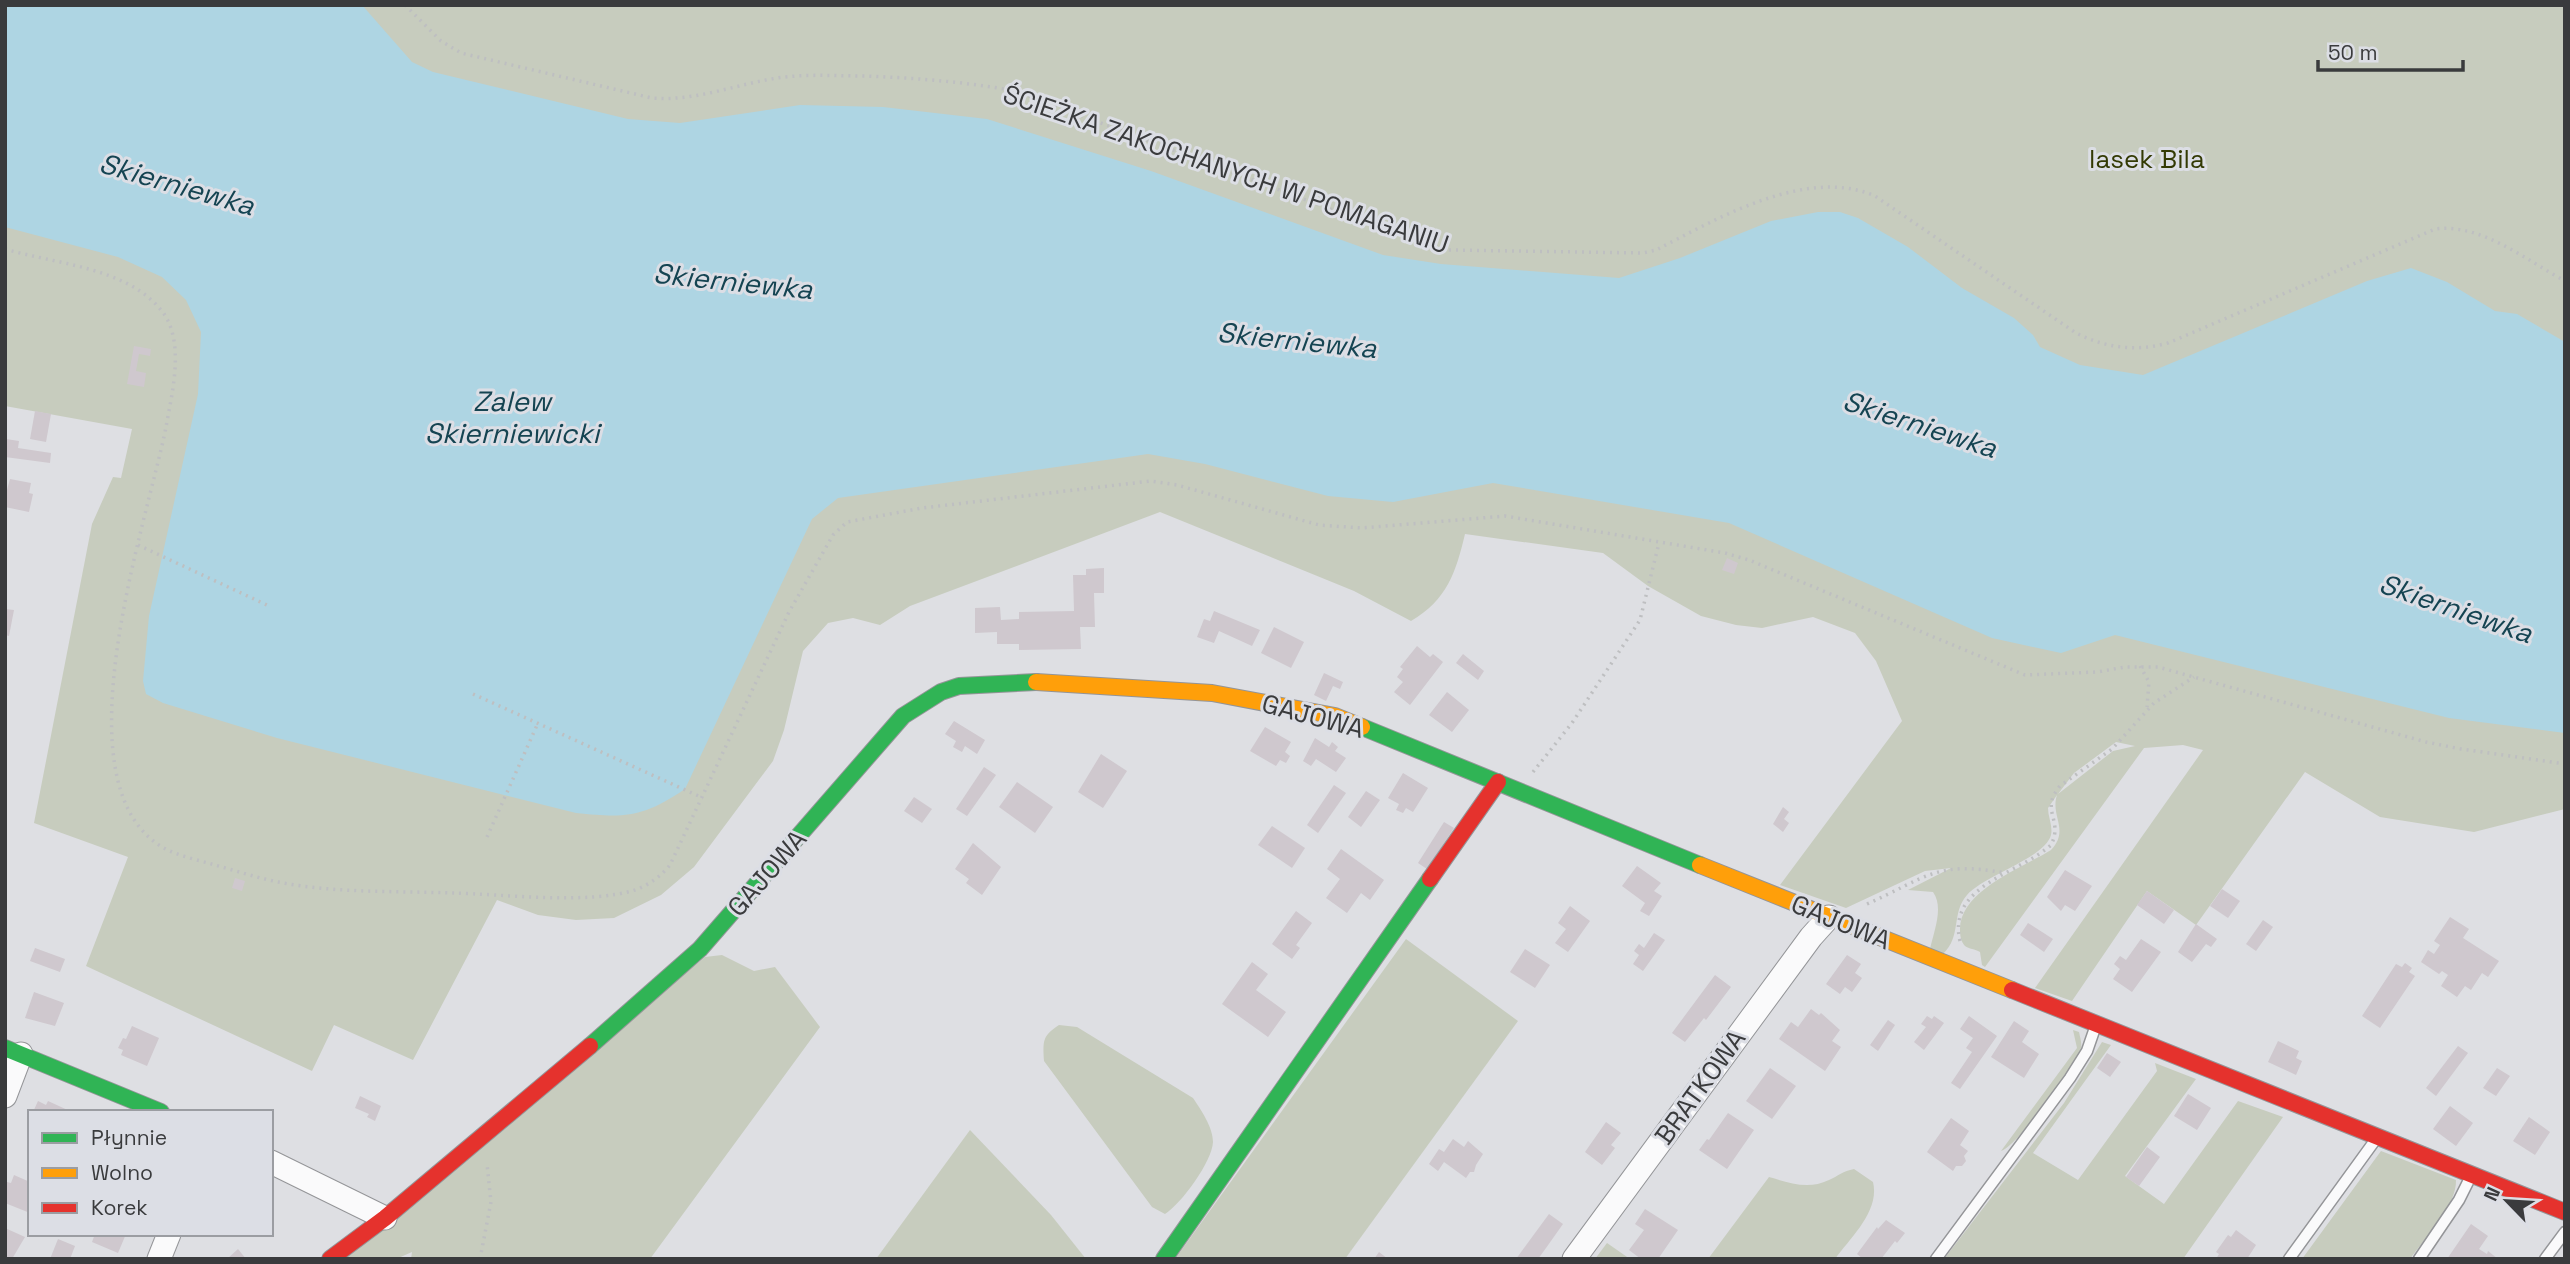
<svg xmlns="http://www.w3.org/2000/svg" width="2570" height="1264" viewBox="0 0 2570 1264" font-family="'Space Grotesk',sans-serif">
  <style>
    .green { fill: #c7ccbe; fill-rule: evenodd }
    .water { fill: #aed5e3 }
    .building { fill: #cfc8ce }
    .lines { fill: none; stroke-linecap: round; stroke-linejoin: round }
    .lane-casing { stroke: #949598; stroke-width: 13 }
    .street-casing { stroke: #949598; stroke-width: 25 }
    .fast-casing { stroke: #949598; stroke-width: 18 }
    .slow-casing { stroke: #949598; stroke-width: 18 }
    .jam-casing { stroke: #949598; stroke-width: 18 }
    .path { stroke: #bebfc1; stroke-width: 3.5; stroke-dasharray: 2 5; stroke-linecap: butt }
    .lane { stroke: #fafafb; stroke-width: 10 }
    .street { stroke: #fafafb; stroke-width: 23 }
    .fast { stroke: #30b455; stroke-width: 16 }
    .slow { stroke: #ff9f0a; stroke-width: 16 }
    .jam { stroke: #e5322d; stroke-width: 16 }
    .labels { text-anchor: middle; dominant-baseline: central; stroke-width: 6; stroke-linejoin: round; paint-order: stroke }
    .park-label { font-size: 26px; fill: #333a04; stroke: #dcdee5 }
    .street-label { font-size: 26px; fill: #3a3b3d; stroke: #dcdee5 }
    .water-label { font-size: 28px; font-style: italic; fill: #154452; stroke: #dcdee5 }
  </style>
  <rect width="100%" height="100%" fill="#dedfe3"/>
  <!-- green -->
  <g class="green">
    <path d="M5 5H2565V809L2474 832 2380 817 2305 772 2196 925 2147 891 2072 1001 2035 988 2203 750 2183 745 2144 748 1985 967 1982 965 1980 952C1975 949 1969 949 1965 946 1961 942 1960 935 1960 930 1959 891 2022 868 2051 850 2070 830 2050 816 2057 795L2048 808C2048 817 2053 826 2051 835 2045 858 1985 875 1967 895 1951 913 1962 936 1943 954L1930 949C1934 931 1944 907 1933 892L1908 890 1951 868 1925 871 1846 908 1780 885 1902 721 1876 661 1855 633 1813 617 1762 628 1736 625 1701 616 1648 586 1603 553 1465 534C1456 572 1447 600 1411 621L1354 591 1160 512 910 606 880 625 853 618 828 623 803 651 784 730 773 761 694 867 661 895 614 918 576 920 538 915 497 900 413 1060 334 1025 312 1071 86 966 128 857 34 823 92 524 113 477 121 478 132 429 5 406ZM2116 742 2135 746 2113 751 2058 794 2074 773Z"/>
    <polygon points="1406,939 1518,1021 1345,1259 1175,1259"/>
    <polygon points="722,955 754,971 775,967 820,1027 650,1259 411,1259 412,1252 396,1259 342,1259 705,957"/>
    <path d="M1059 1025 1077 1027 1193 1098C1201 1110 1213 1127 1213 1142 1212 1162 1181 1204 1165 1214L1152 1207 1044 1061C1043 1041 1042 1036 1059 1025Z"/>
    <path d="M2073 1030 2079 1032C2080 1037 2082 1043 2081 1048 2076 1067 2018 1145 2001 1151L2077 1048Z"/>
    <polygon points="2102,1042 2111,1045 2033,1153 2078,1180 2157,1071 2155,1063 2196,1079 2125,1176 2164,1204 2238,1101 2283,1117 2183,1259 1944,1259 2064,1103"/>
    <polygon points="970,1130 1051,1215 1086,1259 876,1259"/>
    <path d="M2381 1151 2456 1180C2457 1205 2425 1238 2410 1259H2302Z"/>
    <path d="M1854 1169 1873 1182C1880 1211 1851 1237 1835 1259H1708L1769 1177C1790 1183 1808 1190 1829 1180 1838 1176 1843 1171 1854 1169Z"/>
    <polygon points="1607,1243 1630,1259 1595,1259"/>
  </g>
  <!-- water -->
  <path class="water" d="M5 5H362L412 62 433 72 628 119 680 123 800 105 883 107 987 119 1151 171 1383 255 1441 264 1619 278 1680 258 1771 221 1818 212H1840L1858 218 1908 247 1962 288 2014 318 2033 335 2040 347 2080 365 2143 375 2367 281 2411 268 2447 282 2495 311 2517 314 2565 342V733L2449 718 2115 635 2061 653 1992 638 1729 523 1493 483 1393 502 1328 496 1205 464 1148 454 838 498 812 519 685 789C642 818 625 818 576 813L277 738 163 703 146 694 143 681 149 616 198 394 201 332 186 300 162 277 118 257 5 227Z"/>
  <!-- building -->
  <g class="building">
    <polygon points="134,346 151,349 150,356 139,354 136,371 146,373 144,387 127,384"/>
    <polygon points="35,411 51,414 46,442 30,439"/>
    <polygon points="6,439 19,441 18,448 51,453 50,463 5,457"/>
    <polygon points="10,479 31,483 29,493 33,494 29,512 5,507 5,497"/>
    <polygon points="1727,558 1738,563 1734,574 1722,570"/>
    <polygon points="1104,568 1104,593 1094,593 1095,627 1080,627 1081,649 1019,650 1019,644 997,644 997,632 975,633 975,608 1000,607 1001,620 1019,619 1019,612 1074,611 1073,575 1086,575 1086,569"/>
    <polygon points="5,609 14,610 9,636 5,635"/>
    <polygon points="1214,611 1260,630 1252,646 1219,631 1214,643 1197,637 1204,619 1210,621"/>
    <polygon points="1274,627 1304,642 1291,668 1261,653"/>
    <polygon points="1417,646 1430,657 1433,654 1443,662 1410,705 1394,692 1403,682 1397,677 1403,669 1400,667"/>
    <polygon points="1463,654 1484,671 1478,680 1456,663"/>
    <polygon points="1324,673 1343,682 1340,689 1333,686 1326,701 1314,695"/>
    <polygon points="1447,692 1469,710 1452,732 1429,715"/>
    <polygon points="954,721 985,740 977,754 965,746 962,752 953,747 956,741 945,734"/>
    <polygon points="1265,727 1291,742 1285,752 1290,756 1286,763 1280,760 1276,766 1250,751"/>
    <polygon points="1315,738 1329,747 1332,742 1338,747 1335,751 1346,758 1336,772 1316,759 1311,766 1303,761"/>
    <polygon points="1101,754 1127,771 1103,808 1078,792"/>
    <polygon points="984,767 996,775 967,816 956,809"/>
    <polygon points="1403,773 1428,788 1413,812 1406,808 1403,813 1396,810 1399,804 1388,798"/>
    <polygon points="1017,782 1053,807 1035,833 999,807"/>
    <polygon points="1334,785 1346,793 1318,833 1307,825"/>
    <polygon points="1366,791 1380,800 1361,827 1348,817"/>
    <polygon points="914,797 932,809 922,823 904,811"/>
    <polygon points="1783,807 1789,812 1784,819 1789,823 1783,832 1773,824"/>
    <polygon points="1444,822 1454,828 1427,869 1418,863"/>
    <polygon points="1272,826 1305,848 1292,868 1258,845"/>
    <polygon points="973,843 1001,867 982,895 966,883 969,879 955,869"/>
    <polygon points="1341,849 1384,880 1370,900 1361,893 1347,913 1326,898 1340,879 1327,869"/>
    <polygon points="1637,866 1661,883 1654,891 1662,896 1649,916 1640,911 1645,903 1622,886"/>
    <polygon points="2065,870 2092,886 2075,911 2065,905 2061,911 2047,897"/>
    <polygon points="235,878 245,881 242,891 232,888"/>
    <polygon points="2222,889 2240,901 2228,918 2210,906"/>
    <polygon points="2147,891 2174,910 2164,924 2137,905"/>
    <polygon points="1570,906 1590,921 1568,952 1555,943 1566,929 1558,923"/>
    <polygon points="1296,911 1312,923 1296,945 1300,948 1292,959 1272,944"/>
    <polygon points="2450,917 2469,929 2463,938 2499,961 2488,977 2482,973 2471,990 2465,986 2457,997 2441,986 2448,975 2442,971 2439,974 2421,962 2428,950 2434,954 2440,945 2434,941"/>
    <polygon points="2263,920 2273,927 2256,951 2246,944"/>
    <polygon points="2028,923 2053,939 2044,952 2020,935"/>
    <polygon points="2196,924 2217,939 2211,947 2206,944 2192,962 2178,952"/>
    <polygon points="1654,933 1665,940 1643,971 1633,964 1639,955 1634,951 1639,944 1644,948"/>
    <polygon points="2141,939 2161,952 2132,992 2113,979 2120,969 2114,964 2120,956 2126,960"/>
    <polygon points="35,948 65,959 60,972 30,961"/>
    <polygon points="1525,949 1550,965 1535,988 1510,972"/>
    <polygon points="1847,955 1861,964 1855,973 1862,978 1852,992 1845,987 1840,994 1826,984"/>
    <polygon points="1252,962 1268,974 1256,990 1286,1012 1268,1037 1222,1004"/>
    <polygon points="2405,963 2412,968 2409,972 2415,976 2380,1028 2362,1016 2396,964 2402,967"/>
    <polygon points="1715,975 1731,987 1706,1020 1704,1018 1685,1042 1672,1033"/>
    <polygon points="34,992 64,1003 55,1026 25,1018"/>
    <polygon points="1811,1009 1819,1015 1821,1013 1840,1030 1832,1041 1841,1047 1825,1071 1779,1039 1791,1022 1798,1027"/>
    <polygon points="1927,1016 1932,1019 1934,1016 1944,1023 1924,1050 1914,1042 1926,1027 1921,1024"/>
    <polygon points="1969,1016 1997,1036 1960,1089 1951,1083 1972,1052 1966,1048 1973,1038 1960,1029"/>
    <polygon points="1888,1020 1895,1025 1878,1051 1870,1045"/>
    <polygon points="2014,1021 2029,1031 2022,1042 2039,1054 2024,1078 1991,1057"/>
    <polygon points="132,1026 159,1038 147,1066 121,1055 123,1050 118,1048 123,1038 126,1039"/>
    <polygon points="2278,1041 2299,1051 2296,1058 2302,1061 2296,1075 2268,1062"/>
    <polygon points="2458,1046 2468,1053 2436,1096 2426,1088"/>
    <polygon points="2107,1053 2121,1062 2110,1077 2097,1068"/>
    <polygon points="1770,1068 1796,1086 1772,1119 1746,1101"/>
    <polygon points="2497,1068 2510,1076 2496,1096 2483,1088"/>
    <polygon points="2188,1094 2211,1108 2197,1130 2174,1116"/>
    <polygon points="360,1096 381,1106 375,1121 367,1117 369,1114 355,1108"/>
    <polygon points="38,1101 46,1105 48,1101 72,1112 33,1112"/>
    <polygon points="2450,1106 2473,1123 2456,1146 2433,1129"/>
    <polygon points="1728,1113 1754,1130 1727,1169 1699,1150 1707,1139 1709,1140"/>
    <polygon points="2529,1117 2550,1132 2535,1155 2513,1141"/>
    <polygon points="1951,1118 1969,1131 1960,1145 1968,1151 1964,1156 1966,1161 1962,1166 1956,1166 1953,1171 1927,1152"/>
    <polygon points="1606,1122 1621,1133 1611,1145 1615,1148 1602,1165 1585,1152"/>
    <polygon points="1453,1139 1464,1147 1468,1141 1483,1154 1476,1165 1474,1172 1470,1172 1466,1178 1444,1162 1438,1171 1429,1164 1439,1149 1444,1152"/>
    <polygon points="2147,1147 2160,1157 2139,1186 2126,1177"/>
    <polygon points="14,1175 30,1182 30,1213 5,1203 7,1193 5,1186 7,1182 11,1183"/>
    <polygon points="1645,1209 1678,1230 1658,1259 1641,1259 1629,1250 1644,1230 1635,1224"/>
    <polygon points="1549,1214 1563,1224 1546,1248 1538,1259 1516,1259"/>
    <polygon points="1886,1220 1905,1233 1897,1243 1895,1241 1881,1259 1863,1259 1857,1254 1877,1227 1878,1229"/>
    <polygon points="2471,1224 2488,1236 2479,1249 2487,1254 2488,1251 2498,1259 2447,1259"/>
    <polygon points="5,1228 25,1237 12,1259 5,1259"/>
    <polygon points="2236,1230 2256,1245 2247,1259 2243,1257 2242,1259 2216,1259 2219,1254 2216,1252 2228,1235 2231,1237"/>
    <polygon points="95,1234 126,1234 118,1253 92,1242"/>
    <polygon points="58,1239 75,1246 70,1259 50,1259"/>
    <polygon points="238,1249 246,1259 227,1259"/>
    <polygon points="1379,1252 1388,1259 1374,1259"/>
  </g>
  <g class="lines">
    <defs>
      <g id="lane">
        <polyline points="1936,1259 2070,1078 2087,1051 2096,1025"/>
        <polyline points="2289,1259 2376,1139"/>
        <polyline points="2419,1259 2459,1200 2470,1178"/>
        <polyline points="2545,1259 2565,1232"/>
      </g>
      <g id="street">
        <polyline points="5,1096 21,1054"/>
        <polyline points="271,1162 385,1218"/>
        <polyline points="159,1259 169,1234"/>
        <polyline points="1574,1259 1811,937 1829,917"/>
      </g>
      <g id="fast">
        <polyline points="1362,727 1700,865"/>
        <polyline points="590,1046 700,949 903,716 941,692 959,686 1036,682"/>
        <polyline points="5,1048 161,1112"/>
        <polyline points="1164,1259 1430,879"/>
      </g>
      <g id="slow">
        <polyline points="1036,682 1212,693 1335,716 1362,727"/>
        <polyline points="1700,865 2012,990"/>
      </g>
      <g id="jam">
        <polyline points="1430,879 1498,782"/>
        <polyline points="2012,990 2565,1212"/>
        <polyline points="330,1259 385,1218 590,1046"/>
      </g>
    </defs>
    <!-- lane casing -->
    <use href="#lane" class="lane-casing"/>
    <!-- street casing -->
    <use href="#street" class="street-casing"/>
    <!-- fast casing -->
    <use href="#fast" class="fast-casing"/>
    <!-- slow casing -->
    <use href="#slow" class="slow-casing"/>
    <!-- jam casing -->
    <use href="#jam" class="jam-casing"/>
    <!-- path -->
    <g class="path">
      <path d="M405 5 441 41 461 53 652 98C697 102 741 82 785 77 812 74 839 76 866 76 916 78 966 82 1016 91L1426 245 1450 250 1643 253 1656 250C1717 219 1806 166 1875 196L2076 333C2106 348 2136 352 2168 343L2435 229C2481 223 2526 260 2565 281"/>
      <path d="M5 249C55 264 126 267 161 310 186 340 172 393 166 427 147 523 56 783 162 847 178 856 198 860 215 865 240 872 264 880 289 884 342 893 398 891 452 893 504 894 587 905 635 890 649 885 661 876 670 865L789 612 833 535 847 522 922 508 1151 481 1177 485 1319 525 1362 528 1505 516 1725 553 1749 560 2025 675 2097 672 2125 667H2158L2426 742 2461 749 2565 764"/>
      <polyline points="138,545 269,606"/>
      <polyline points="2140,666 2149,682 2147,707"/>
      <polyline points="473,694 703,798"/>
      <polyline points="1533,772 1572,723 1640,620 1659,543"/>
      <polyline points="487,837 538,723"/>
      <path d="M1867 904C1926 878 1936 860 2005 873"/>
      <path d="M1960 941C1947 885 2019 874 2051 845 2064 819 2039 811 2060 786L2112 749 2154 703 2194 677"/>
      <polyline points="480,1259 491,1202 487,1164"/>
    </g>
    <!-- lane -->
    <use href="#lane" class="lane"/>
    <!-- street -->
    <use href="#street" class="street"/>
    <!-- fast -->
    <use href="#fast" class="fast"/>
    <!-- slow -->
    <use href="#slow" class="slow"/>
    <!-- jam -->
    <use href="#jam" class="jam"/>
  </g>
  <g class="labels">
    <!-- park labels -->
    <g class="park-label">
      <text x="2147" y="159">lasek Bila</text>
    </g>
    <!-- street labels -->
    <g class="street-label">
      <text transform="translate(1226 169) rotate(19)">ŚCIEŻKA ZAKOCHANYCH W POMAGANIU</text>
      <text transform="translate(1313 716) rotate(15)">GAJOWA</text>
      <text transform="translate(767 873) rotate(-49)">GAJOWA</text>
      <text transform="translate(1841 922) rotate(22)">GAJOWA</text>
      <text transform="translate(1700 1087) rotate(-54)">BRATKOWA</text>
    </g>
    <!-- water labels -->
    <g class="water-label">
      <text transform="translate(177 184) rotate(16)">Skierniewka</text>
      <text transform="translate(733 281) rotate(6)">Skierniewka</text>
      <text transform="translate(1297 340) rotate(6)">Skierniewka</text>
      <text x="512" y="401">Zalew<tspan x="512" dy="32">Skierniewicki</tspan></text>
      <text transform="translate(1920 424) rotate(18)">Skierniewka</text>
      <text transform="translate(2456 608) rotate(19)">Skierniewka</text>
    </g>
  </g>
  <!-- border -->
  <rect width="2570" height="1264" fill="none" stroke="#3a3b3d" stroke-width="14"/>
  <!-- legend -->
  <rect x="28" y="1110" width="245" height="126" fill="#dcdee5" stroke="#9b9da2" stroke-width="2"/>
  <rect x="42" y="1133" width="35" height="10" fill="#30b455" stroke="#9b9da2" stroke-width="2"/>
  <text x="91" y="1145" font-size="21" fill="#3a3b3d">Płynnie</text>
  <rect x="42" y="1168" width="35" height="10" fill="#ff9f0a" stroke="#9b9da2" stroke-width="2"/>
  <text x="91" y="1180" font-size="21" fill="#3a3b3d">Wolno</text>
  <rect x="42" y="1203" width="35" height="10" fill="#e5322d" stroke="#9b9da2" stroke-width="2"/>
  <text x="91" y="1215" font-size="21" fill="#3a3b3d">Korek</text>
  <!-- north arrow -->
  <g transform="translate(2507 1201) rotate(295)" stroke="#dcdee5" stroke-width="5" paint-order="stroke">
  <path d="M0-5L12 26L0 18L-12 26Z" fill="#3a3b3d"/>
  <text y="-10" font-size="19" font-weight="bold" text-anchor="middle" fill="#3a3b3d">N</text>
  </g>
  <!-- scale -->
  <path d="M2318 60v10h145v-10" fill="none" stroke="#3a3b3d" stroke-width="3.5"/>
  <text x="2328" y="60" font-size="21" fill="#3a3b3d" stroke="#dcdee5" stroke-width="5" paint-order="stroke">50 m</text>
</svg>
